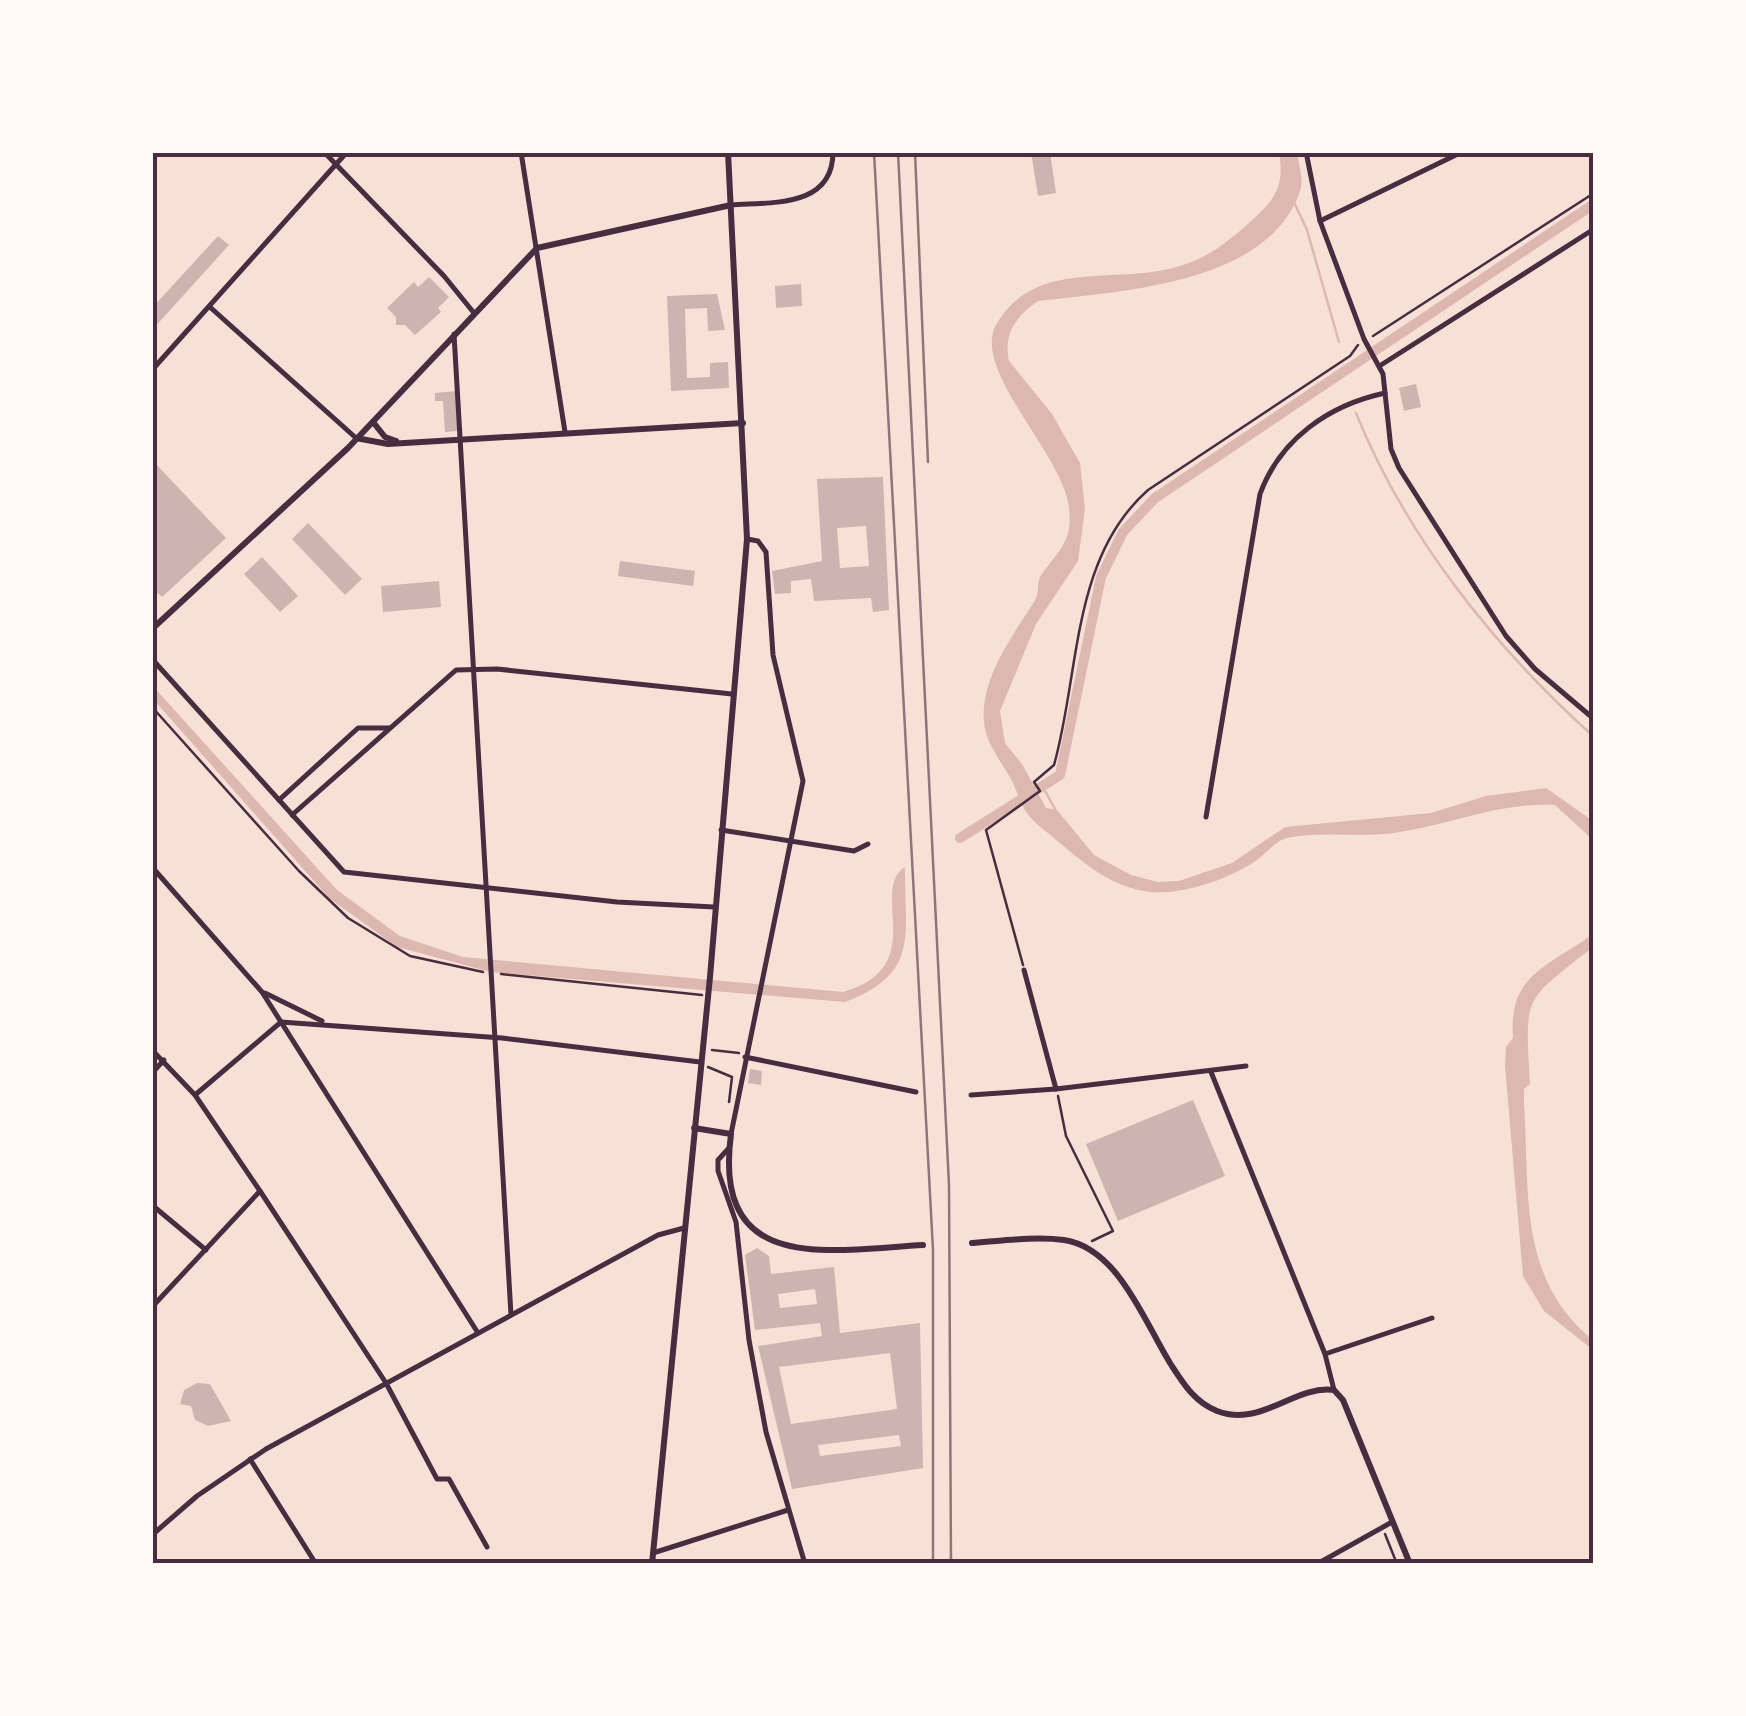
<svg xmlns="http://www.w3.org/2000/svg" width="1746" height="1716" viewBox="0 0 1746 1716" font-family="Rubik,sans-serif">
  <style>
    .water { fill: #dcb8b0 }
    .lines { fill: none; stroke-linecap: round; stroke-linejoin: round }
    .stream { stroke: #dcb8b0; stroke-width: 2.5 }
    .canal { stroke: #dcb8b0; stroke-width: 10 }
    .building { fill: #ccb4b1; fill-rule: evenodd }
    .path { stroke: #4a2c40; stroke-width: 2.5 }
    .minor { stroke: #4a2c40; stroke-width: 5 }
    .tertiary { stroke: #4a2c40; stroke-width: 6 }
    .secondary { stroke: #4a2c40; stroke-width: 6 }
    .rail { stroke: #8f747c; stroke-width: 2.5 }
    .neatline { fill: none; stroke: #4a2c40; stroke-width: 4 }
  </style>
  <rect width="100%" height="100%" fill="#f7e1d7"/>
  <!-- water -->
  <g class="water">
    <path d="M1279 153H1297C1299 164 1304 180 1300 191 1268 285 1121 291 1038 301 1016 316 1003 334 1009 361L1052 414 1080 463 1085 509 1078 561 1036 624 1000 711 1005 743 1022 764 1046 808 1057 810 1094 855 1131 875 1158 882 1179 881 1232 863 1285 827 1431 813 1486 796 1546 788 1593 821V840L1555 805C1500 802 1453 824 1400 832 1362 839 1325 830 1287 838 1275 841 1267 853 1257 860 1229 879 1184 895 1150 892 1108 887 1078 858 1048 833 1020 811 1025 808 1011 779 1003 765 991 749 986 733 974 687 1011 638 1034 602 1041 592 1035 583 1042 574 1058 551 1073 542 1069 508 1064 455 971 370 996 325 1033 259 1112 284 1173 268 1207 259 1225 244 1249 223 1274 201 1285 187 1279 153Z"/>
    <path d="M152 685 337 890 400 936 463 957 843 992C931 967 868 891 905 867 904 935 921 973 845 1002L491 972 397 947 329 898 153 699Z"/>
    <path d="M1593 934V947C1522 1003 1525 994 1530 1084L1524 1089V1103C1530 1191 1517 1279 1593 1340V1350L1544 1311 1523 1276 1505 1066 1506 1047 1513 1038C1508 974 1548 967 1593 934Z"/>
  </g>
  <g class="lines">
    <!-- stream -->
    <g class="stream">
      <polyline points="1292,198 1307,230 1339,342"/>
      <path d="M1356 413C1406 537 1495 648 1594 737"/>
      <polyline points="1044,789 1055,809"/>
    </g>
    <!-- canal -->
    <polyline class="canal" points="960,838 1060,775 1101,577 1123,532 1155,498 1594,204"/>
  </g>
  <!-- building -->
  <g class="building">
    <polygon points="1031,152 1050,152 1056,193 1038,196"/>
    <polygon points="218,236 229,245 152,330 152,308"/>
    <polygon points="429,277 449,297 438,308 441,312 415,335 405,325 396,325 396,317 387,308 414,282 418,287"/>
    <polygon points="801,284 802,306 776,308 775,286"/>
    <polygon points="717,294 725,330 708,331 707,308 685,309 687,378 710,377 710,363 728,362 729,388 671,391 667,296"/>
    <polygon points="1416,384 1421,407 1404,411 1399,388"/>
    <polygon points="457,391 458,431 445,432 443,401 435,401 435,393"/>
    <polygon points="152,460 226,538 162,597 152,588"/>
    <path d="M883 477 889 610 873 612 871 598 814 601 811 579 791 581V593L775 594 772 571 822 561 817 479ZM866 526 869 566 840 568 837 528Z"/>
    <polygon points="308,523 362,579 345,595 292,539"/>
    <polygon points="262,557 298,596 280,612 244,574"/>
    <polygon points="620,561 695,571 693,586 618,576"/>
    <polygon points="439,581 441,607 383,612 381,586"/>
    <polygon points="750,1069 762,1071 761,1085 748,1083"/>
    <polygon points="1193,1100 1225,1176 1118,1221 1086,1144"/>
    <path d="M757 1248 769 1256 771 1274 834 1267 840 1333 920 1323 923 1468 792 1489 758 1346 822 1336 820 1323 755 1330 745 1255ZM815 1289 817 1304 780 1308 778 1294ZM890 1353 897 1409 791 1424 779 1367ZM899 1435 901 1446 820 1456 818 1445Z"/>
    <polygon points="197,1383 210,1384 231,1421 208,1426 195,1420 191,1406 180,1404 184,1390"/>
  </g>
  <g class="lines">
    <!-- path -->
    <g class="path">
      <polyline points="1373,336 1594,193"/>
      <polyline points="152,707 299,871 348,918 410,956 483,972"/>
      <path d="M1023 965 986 830 1040 791 1034 782 1054 765C1080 673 1071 558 1148 490L1350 356 1358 345"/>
      <polyline points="501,974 702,995"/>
      <polyline points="712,1050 739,1053"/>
      <polyline points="708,1067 732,1077 729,1102"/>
      <polyline points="1058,1096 1066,1136 1113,1231 1092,1241"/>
      <polyline points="1385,1534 1397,1564"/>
    </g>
    <!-- minor -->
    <g class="minor">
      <polyline points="324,152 444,276 474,313"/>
      <polyline points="521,152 565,432"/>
      <polyline points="1306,152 1320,221 1364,339 1383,374 1391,449 1399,468 1506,636 1535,669 1594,719"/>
      <path d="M731 205C772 202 833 208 833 152"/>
      <polyline points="1320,221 1462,152"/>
      <polyline points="211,308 356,438"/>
      <polyline points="454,334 511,1315"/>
      <polyline points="1381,365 1594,229"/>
      <polyline points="152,370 347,152"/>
      <polyline points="152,659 344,872 617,902 714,907"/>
      <polyline points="279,800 358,728 389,728"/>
      <polyline points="292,815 456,670 497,669 732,694"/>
      <path d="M1206 817 1260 494C1280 439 1329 405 1385 393"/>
      <polyline points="721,830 854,851 868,844"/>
      <polyline points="152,867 262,992 478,1333"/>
      <polyline points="1024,970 1056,1089"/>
      <polyline points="265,993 322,1021"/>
      <polyline points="152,1050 195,1095 260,1191 386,1383 437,1479 449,1479 487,1547"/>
      <polyline points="745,1057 916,1092"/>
      <polyline points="1211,1072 1325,1354 1334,1390"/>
      <polyline points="152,1073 164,1060"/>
      <polyline points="195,1095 281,1022 502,1038 700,1062"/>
      <polyline points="971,1095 1056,1089 1246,1066"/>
      <polyline points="731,1134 803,781 773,655 766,552 758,541 747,539"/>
      <polyline points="729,1148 718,1160 718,1171 736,1222 749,1340 766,1432 805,1564"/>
      <polyline points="152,1205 206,1250"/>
      <polyline points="152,1307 260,1191"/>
      <polyline points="1325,1354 1432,1318"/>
      <polyline points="250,1459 316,1564"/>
      <polyline points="152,1535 197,1496 266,1449 658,1235 684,1228"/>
      <polyline points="653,1553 788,1510"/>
      <polyline points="1317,1564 1392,1522"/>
    </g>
    <!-- tertiary -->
    <g class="tertiary">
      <polyline points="373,422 385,437 396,441"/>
      <polyline points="356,438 388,444 743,423"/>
      <polyline points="152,629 348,448 537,248 731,205"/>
      <path d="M694 1128 731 1134C712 1276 829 1250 923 1245"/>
      <path d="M972 1243C1001 1241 1034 1236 1064 1240 1118 1248 1144 1321 1170 1363 1183 1383 1194 1402 1217 1411 1262 1428 1293 1385 1334 1390L1343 1400 1410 1564"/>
    </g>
    <!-- secondary -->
    <polyline class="secondary" points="652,1564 710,977 747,539 728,152"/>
    <!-- rail -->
    <g class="rail">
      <polyline points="874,152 933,1250 933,1564"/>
      <polyline points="898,152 949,1185 951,1564"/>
      <polyline points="915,152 928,462"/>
    </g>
  </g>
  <!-- border -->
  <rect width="1746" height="1716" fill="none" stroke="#fffaf5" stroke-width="310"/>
  <rect x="155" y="155" width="1436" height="1406" class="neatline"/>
</svg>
